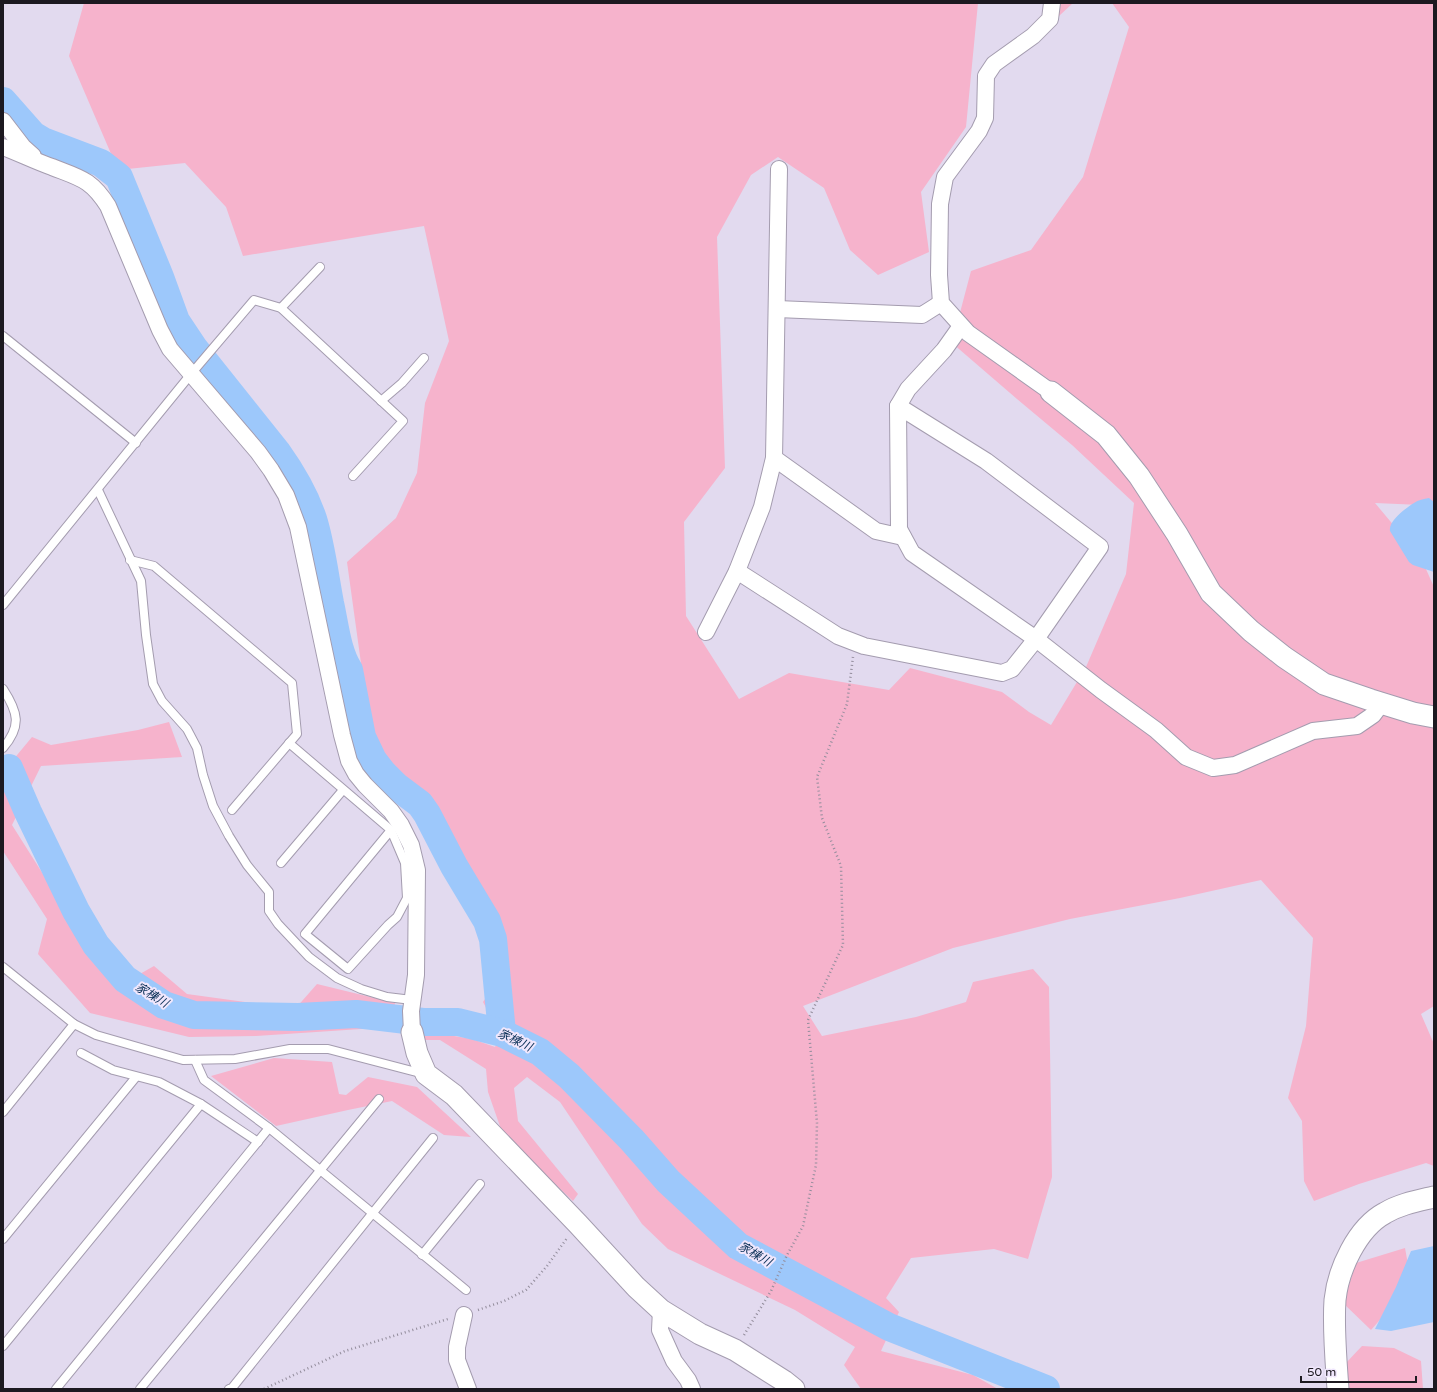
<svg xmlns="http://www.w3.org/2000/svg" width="1437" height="1392" viewBox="0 0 1437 1392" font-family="'Varela Round','Noto Sans JP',sans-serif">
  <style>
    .green { fill: #f6b3cc }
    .water { fill: #9dc8fb }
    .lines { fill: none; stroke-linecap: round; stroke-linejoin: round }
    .river { stroke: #9dc8fb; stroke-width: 28 }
    .service-casing { stroke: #a49caf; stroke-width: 10 }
    .minor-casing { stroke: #a49caf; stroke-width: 18 }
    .tertiary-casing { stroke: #a49caf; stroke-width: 23 }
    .path { stroke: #938d9c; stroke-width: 2.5; stroke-dasharray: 1 3; stroke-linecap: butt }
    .service { stroke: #fff; stroke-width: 8 }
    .minor { stroke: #fff; stroke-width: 16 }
    .tertiary { stroke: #fff; stroke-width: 21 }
    .labels { text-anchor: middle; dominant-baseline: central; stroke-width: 4; stroke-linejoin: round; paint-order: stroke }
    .water-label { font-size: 12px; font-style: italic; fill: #092f56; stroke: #f0e7fc }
  </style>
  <rect width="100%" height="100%" fill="#e2daef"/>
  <!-- green -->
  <g class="green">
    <polygon points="84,3 978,3 966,127 921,192 929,252 878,275 850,250 824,188 778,157 751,175 717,237 725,468 684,522 686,616 739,699 789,673 889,690 910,668 1002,692 1029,712 1051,725 1086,667 1126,574 1134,503 1072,445 1017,399 952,343 971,271 1031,250 1083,177 1129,27 1112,3 1434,3 1434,518 1421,505 1375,503 1421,558 1434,587 1434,1006 1421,1014 1434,1044 1434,1166 1426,1163 1359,1184 1314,1201 1304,1181 1302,1121 1288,1098 1306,1026 1313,938 1261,880 1180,898 1070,919 953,948 803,1006 822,1036 916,1017 966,1002 973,982 1033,969 1049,987 1052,1177 1028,1259 994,1249 911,1258 886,1298 899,1312 881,1351 973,1375 998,1389 861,1389 844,1365 855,1347 795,1310 668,1249 642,1224 560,1102 527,1077 514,1088 518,1121 578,1194 573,1201 503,1135 488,1092 486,1069 440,1040 420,1040 430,1032 472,1039 495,1047 501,1035 483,1002 507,966 499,941 489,920 443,848 373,750 347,562 396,518 417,473 425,403 449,341 424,226 243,256 226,207 185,163 118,170 69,56"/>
    <polygon points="1054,3 1073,3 1059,16"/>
    <polygon points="169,722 182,757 41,766 12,825 115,988 154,966 187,994 295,1009 317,984 395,1003 391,1027 256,1036 189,1037 90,1013 38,954 47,919 3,851 3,772 32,737 51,745 138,730"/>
    <polygon points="274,1058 332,1062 339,1094 346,1095 368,1077 417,1087 471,1137 444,1135 392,1101 348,1110 276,1126 211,1076"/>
    <polygon points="1405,1248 1409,1270 1407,1289 1371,1330 1343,1303 1356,1263"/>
    <polygon points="1362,1346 1394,1348 1421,1361 1423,1389 1347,1389 1345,1364"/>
  </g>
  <!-- water -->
  <g class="water">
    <path d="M1429 498 1434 502V572L1413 565 1409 562 1390 531C1388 521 1406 508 1414 503 1418 500 1424 499 1429 498Z"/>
    <polygon points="1434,1246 1434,1322 1391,1331 1375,1329 1396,1287 1411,1251"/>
  </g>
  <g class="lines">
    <!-- river -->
    <g class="river">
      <path d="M3 101 33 135 43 141 101 163 119 177 160 277 176 321 194 348 277 452C292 473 305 495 313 519 321 544 325 577 330 603 335 625 337 651 349 670L362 737 373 760 383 773 396 786 420 804 427 814 454 866 487 921 493 939 502 1033"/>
      <polyline points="9,768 28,812 76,911 96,945 125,979 164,1005 194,1015 298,1017 356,1014 423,1022 458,1022 502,1033 540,1052 569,1076 632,1140 668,1181 738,1246 889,1327 1046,1389"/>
    </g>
    <defs>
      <g id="service">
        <polyline points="281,308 320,267"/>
        <polyline points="3,336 136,443"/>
        <polyline points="381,401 402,383 424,358"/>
        <polyline points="98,490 141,581 146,635 153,684 162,701 187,729 197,748 203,775 213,806 229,836 247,865 269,892 269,911 278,924 309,957 337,978 361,989 387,997 412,1000"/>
        <polyline points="130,560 154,566 292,683 297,734 232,810"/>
        <polyline points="3,605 191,374 254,300 281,308 403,421 353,476"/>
        <path d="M3 689C18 712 22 726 3 748"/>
        <polyline points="289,743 391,830 305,934 348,969 388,925 397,917 407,898 405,863 391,830"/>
        <polyline points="281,863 343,790"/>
        <polyline points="3,967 74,1024 96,1035 183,1060 235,1059 290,1049 328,1049 424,1074"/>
        <polyline points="81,1053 113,1070 159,1082 201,1104 258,1142"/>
        <polyline points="195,1060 204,1080 269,1128 466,1290"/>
        <polyline points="3,1112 74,1024"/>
        <polyline points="3,1239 136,1077"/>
        <polyline points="422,1255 480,1184"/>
        <polyline points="3,1346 201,1104"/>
        <polyline points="56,1389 269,1128"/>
        <polyline points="140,1389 379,1099"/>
        <polyline points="229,1389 232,1388 433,1138"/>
      </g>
      <g id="minor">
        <polyline points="3,121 23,147 33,156"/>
        <path d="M3 147C19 153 35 161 52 167 80 178 91 179 108 206L160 330 170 349 258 452 271 470 286 495 298 527 342 735 349 761 356 774 365 785 391 811 401 825 411 845 417 870 416 975 411 1011 412 1032"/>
        <polyline points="777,309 922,315 941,303"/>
        <polyline points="961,326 944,350 908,389 898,406 899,529 912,553 1036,639 1101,690 1156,730 1186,757 1213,768 1235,765 1313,731 1357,726 1373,715 1382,703"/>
        <polyline points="1051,392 968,333 941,303 939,275 940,204 945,177 979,131 985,118 986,76 994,64 1033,36 1050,19 1052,3"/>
        <polyline points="774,458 876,531 903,537"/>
        <polyline points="737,571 838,636 864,646 1002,673 1012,669 1036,639 1100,547 986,461 898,406"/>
        <polyline points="706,632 737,571 762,507 774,458 779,169"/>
        <polyline points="661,1310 660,1330 674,1361 688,1380 692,1389"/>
        <polyline points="464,1315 457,1347 457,1360 468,1389"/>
      </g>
      <g id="tertiary">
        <polyline points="1051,392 1106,435 1139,476 1177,534 1211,593 1251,631 1284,657 1324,684 1371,700 1413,713 1434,717"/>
        <polyline points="412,1032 417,1053 426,1074 454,1095 578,1224 636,1287 661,1310 700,1334 735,1350 784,1381 794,1389"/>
        <path d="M1338 1389C1336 1361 1333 1328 1335 1300 1338 1270 1357 1228 1385 1213 1400 1204 1417 1201 1434 1197"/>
      </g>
    </defs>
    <!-- service casing -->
    <use href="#service" class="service-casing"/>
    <!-- minor casing -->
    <use href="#minor" class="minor-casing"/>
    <!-- tertiary casing -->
    <use href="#tertiary" class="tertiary-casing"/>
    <!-- path -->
    <g class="path">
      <polyline points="478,1310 504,1301 526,1290 547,1266 567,1238"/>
      <polyline points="744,1335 771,1291 787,1255 803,1226 816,1165 817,1123 808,1020 843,945 841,866 822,818 817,777 847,704 853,657"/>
      <polyline points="264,1389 345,1351 448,1319"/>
    </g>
    <!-- service -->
    <use href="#service" class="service"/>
    <!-- minor -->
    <use href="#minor" class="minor"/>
    <!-- tertiary -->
    <use href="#tertiary" class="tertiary"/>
  </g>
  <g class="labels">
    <!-- water labels -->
    <g class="water-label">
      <text transform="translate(152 995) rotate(31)">家棟川</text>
      <text transform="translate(515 1040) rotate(25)">家棟川</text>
      <text transform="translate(755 1254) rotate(30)">家棟川</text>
    </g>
  </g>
  <!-- border -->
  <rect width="1437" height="1392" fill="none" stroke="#1c1920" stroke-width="8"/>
  <!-- scale -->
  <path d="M1301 1376v6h115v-6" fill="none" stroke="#1c1920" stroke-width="2"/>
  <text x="1307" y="1376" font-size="12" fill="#1c1920" stroke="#f0e7fc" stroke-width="3" paint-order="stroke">50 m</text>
</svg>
